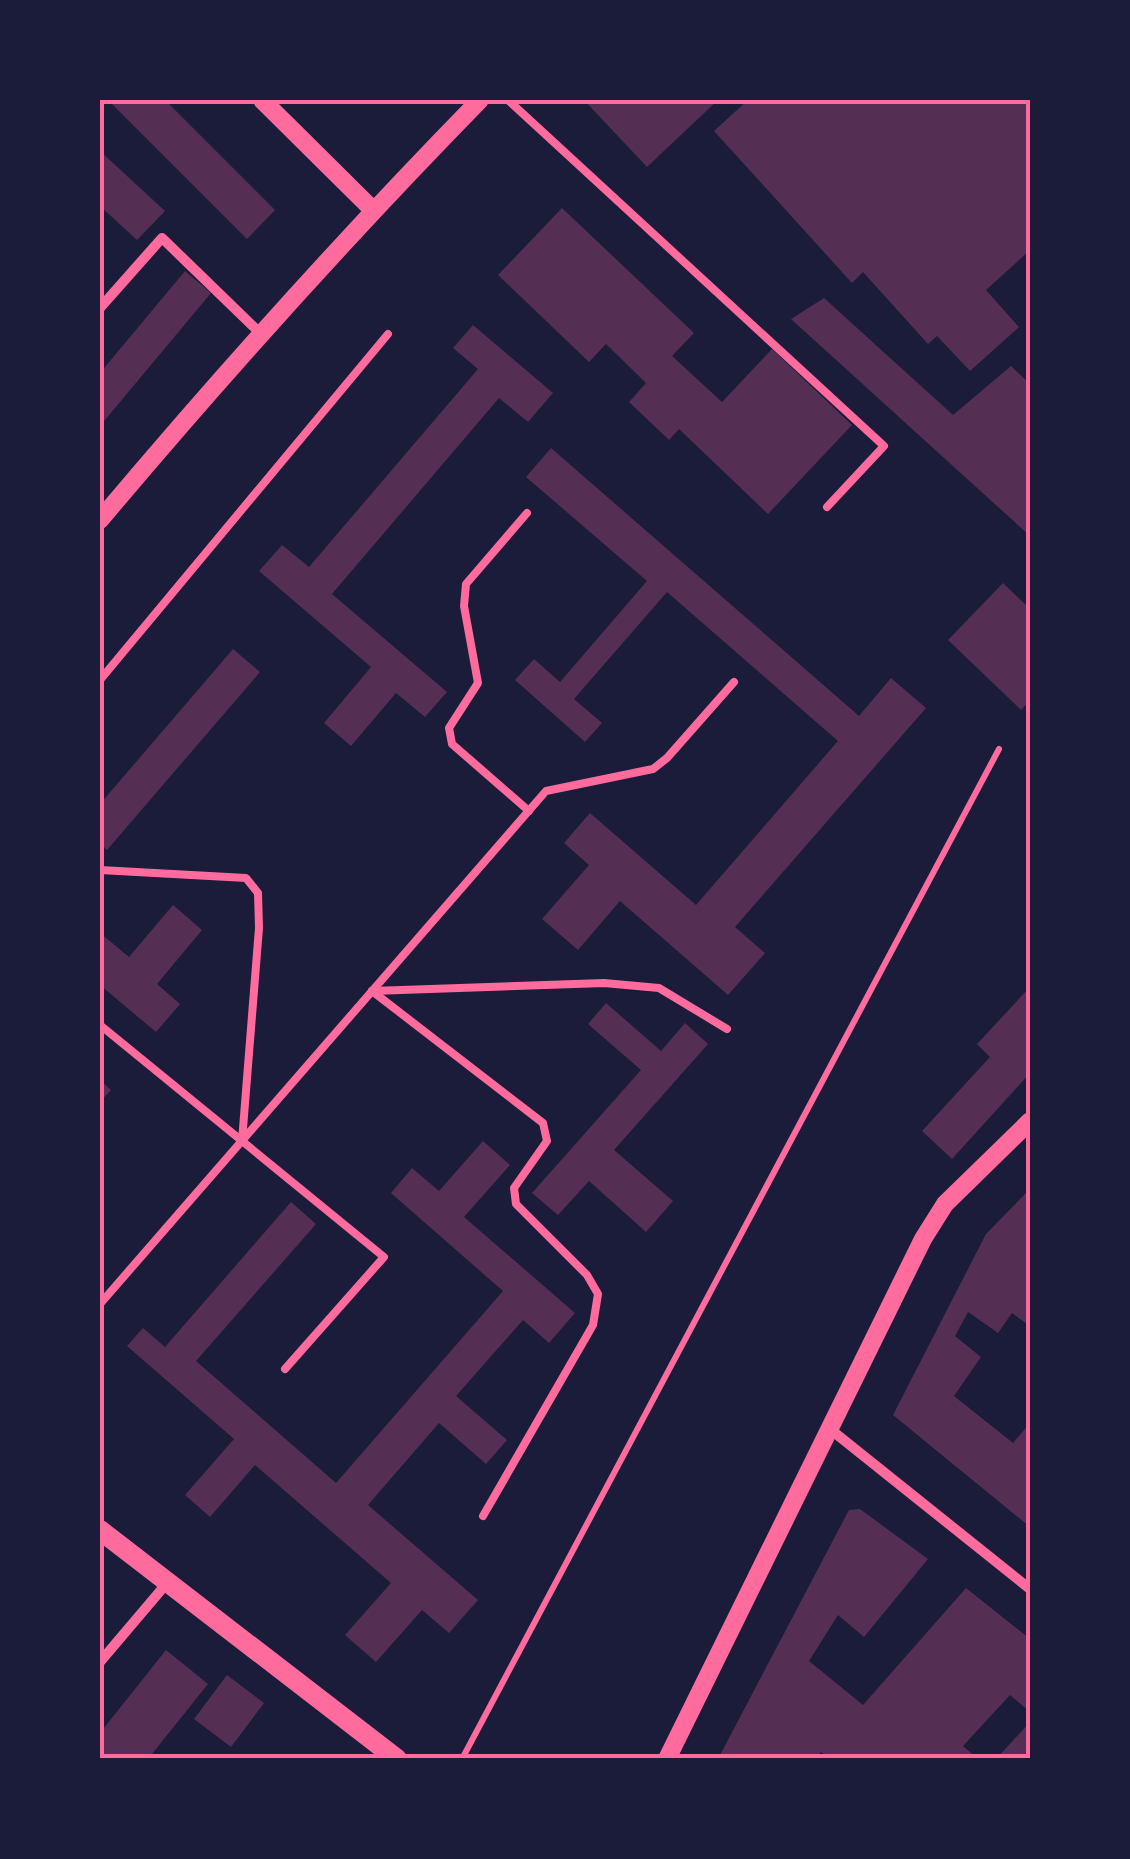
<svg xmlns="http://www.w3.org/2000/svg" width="1130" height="1859" viewBox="0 0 1130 1859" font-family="'Roboto Condensed',sans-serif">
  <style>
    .building { fill: #542f53 }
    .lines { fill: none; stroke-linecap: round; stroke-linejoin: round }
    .path { stroke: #ff6b9d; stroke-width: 6 }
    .service { stroke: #ff6b9d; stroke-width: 8 }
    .minor { stroke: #ff6b9d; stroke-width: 10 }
    .tertiary { stroke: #ff6b9d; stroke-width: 18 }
    .secondary { stroke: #ff6b9d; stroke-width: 20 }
    .neatline { fill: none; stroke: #ff6b9d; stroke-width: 4 }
  </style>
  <rect width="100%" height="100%" fill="#1b1b3a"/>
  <!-- building -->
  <g class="building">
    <polygon points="108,100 165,100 275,210 247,239"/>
    <polygon points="584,100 718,100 647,167"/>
    <polygon points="748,100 1030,100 1030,250 986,290 1019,327 970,371 937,336 928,344 863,272 852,283 714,131"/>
    <polygon points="100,151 165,211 137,240 100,206"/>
    <polygon points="562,208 694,333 672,356 722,402 772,349 852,425 768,514 679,429 669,440 629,402 646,383 606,344 589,362 498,275"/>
    <polygon points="185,271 211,293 100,426 100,373"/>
    <polygon points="824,298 953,415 1011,366 1030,384 1030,536 791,319"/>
    <polygon points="473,325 553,393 528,422 499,398 332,594 447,692 425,717 396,693 351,746 324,723 371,667 259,571 282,545 309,567 478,369 453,348"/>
    <polygon points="551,448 859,716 891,678 926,708 735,927 765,953 728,995 620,901 578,950 542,919 589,865 564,843 590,813 696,905 838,741 667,592 574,699 602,723 585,742 515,680 534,659 560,682 647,581 526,477"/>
    <polygon points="1003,583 1030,609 1030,700 1021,710 948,640"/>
    <polygon points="233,649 260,672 107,850 100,844 100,804"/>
    <polygon points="173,905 202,930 157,984 180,1004 156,1032 100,985 100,933 129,957"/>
    <polygon points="1030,987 1030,1073 952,1159 922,1131 990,1057 977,1044"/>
    <polygon points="606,1003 661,1051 685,1023 708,1044 614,1150 673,1201 646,1232 589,1181 558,1215 532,1193 641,1070 588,1024"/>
    <polygon points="100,1080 111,1090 100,1102"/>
    <polygon points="483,1141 510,1165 464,1217 575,1313 549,1343 523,1320 456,1396 507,1440 486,1464 439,1423 368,1505 478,1600 449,1633 422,1610 376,1662 345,1635 391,1583 255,1465 210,1517 185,1495 234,1439 127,1346 143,1328 165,1347 291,1202 316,1224 196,1361 336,1483 503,1291 391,1193 412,1168 439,1191"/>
    <polygon points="1030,1189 1030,1320 1027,1324 1012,1313 998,1333 968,1312 955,1336 981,1357 954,1396 1013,1443 1030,1423 1030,1527 893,1415 986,1234"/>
    <polygon points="860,1509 928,1559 864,1637 838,1615 809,1661 863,1705 966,1588 1030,1639 1030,1712 1010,1695 963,1746 978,1759 830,1759 821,1752 815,1759 718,1759 849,1510"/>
    <polygon points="166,1650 208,1684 148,1759 100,1759 100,1733"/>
    <polygon points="227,1675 264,1703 231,1747 194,1719"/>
    <polygon points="1030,1722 1030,1759 996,1759"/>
  </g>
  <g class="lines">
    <!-- path -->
    <polyline class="path" points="462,1759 999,749"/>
    <!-- service -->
    <g class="service">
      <polyline points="508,100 884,446 827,507"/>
      <polyline points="527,513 466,584 464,606 478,683 449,728 452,744 529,811"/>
      <polyline points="100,680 388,334"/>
      <polyline points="100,870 246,878 258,893 259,928 242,1141"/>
      <polyline points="372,991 543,1123 547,1141 514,1188 516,1204 587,1275 598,1294 593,1325 483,1516"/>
      <polyline points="372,991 604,983 659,988 727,1029"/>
      <polyline points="100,1025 384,1257 285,1369"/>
      <polyline points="100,1304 546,791 653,769 667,758 734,682"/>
    </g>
    <!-- minor -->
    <g class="minor">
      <polyline points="100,308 162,238 261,334"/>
      <polyline points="830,1429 1030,1589"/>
      <polyline points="100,1662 167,1583"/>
    </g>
    <!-- tertiary -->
    <g class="tertiary">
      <polyline points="262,100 373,210"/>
      <path d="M100 520C222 375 348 235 480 100"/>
      <polyline points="667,1759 923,1239 945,1204 1030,1121"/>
    </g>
    <!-- secondary -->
    <polyline class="secondary" points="100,1530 397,1759"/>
  </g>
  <!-- border -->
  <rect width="1130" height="1859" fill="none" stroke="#1b1b3a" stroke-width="205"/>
  <rect x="102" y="102" width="926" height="1654" class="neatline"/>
</svg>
